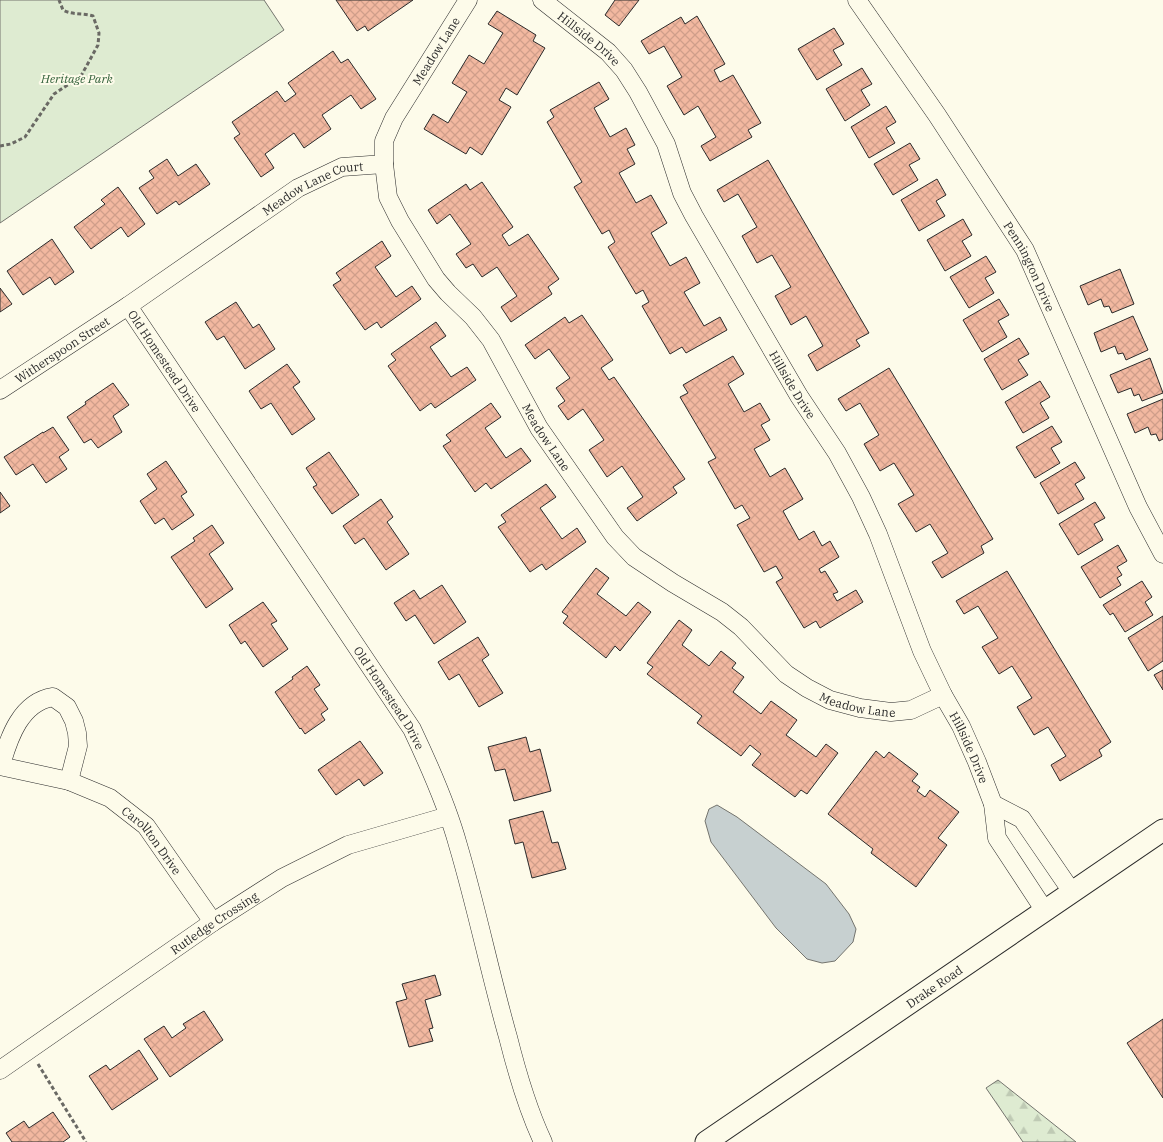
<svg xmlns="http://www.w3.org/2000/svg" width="1163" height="1142" viewBox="0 0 1163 1142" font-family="'IBM Plex Serif',serif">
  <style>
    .forest { fill: url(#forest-firs); stroke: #74746e }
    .park { fill: #deebd1; stroke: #74746e }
    .water { fill: #c7d0d0; stroke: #74746e }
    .building { fill: url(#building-cross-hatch); stroke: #2b2b2b }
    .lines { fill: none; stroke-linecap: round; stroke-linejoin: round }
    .minor-casing { stroke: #2b2b2b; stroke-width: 19 }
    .tertiary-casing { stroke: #2b2b2b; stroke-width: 23 }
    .path { stroke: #6a6964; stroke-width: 3; stroke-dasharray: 4 2.5; stroke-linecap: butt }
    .minor { stroke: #fdfbea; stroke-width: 18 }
    .tertiary { stroke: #fdfbea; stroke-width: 21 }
    .labels { text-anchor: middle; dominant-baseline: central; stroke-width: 4; stroke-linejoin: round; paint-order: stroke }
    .street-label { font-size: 12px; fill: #2b2b2b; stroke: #fdfbea }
    .park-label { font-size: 12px; font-style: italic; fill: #34623c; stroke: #fdfbea }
  </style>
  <defs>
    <pattern id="forest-firs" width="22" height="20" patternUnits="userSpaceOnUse" patternTransform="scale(1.25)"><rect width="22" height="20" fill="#deebd1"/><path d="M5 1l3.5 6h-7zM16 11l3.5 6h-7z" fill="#bfcab4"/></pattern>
    <pattern id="building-cross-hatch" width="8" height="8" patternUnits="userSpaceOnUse" patternTransform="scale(1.25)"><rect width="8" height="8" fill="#f2b8a0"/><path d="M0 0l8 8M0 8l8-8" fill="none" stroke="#d09e8a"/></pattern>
  </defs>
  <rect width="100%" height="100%" fill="#fdfbea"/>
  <!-- forest -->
  <polygon class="forest" points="998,1080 1076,1142 1023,1142 986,1088"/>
  <!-- park -->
  <polygon class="park" points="0,0 264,0 284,30 0,223"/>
  <!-- water -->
  <polygon class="water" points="717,805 737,817 826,884 849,914 856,929 853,942 835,961 822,963 807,959 776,928 711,842 705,821 709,809"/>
  <!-- building -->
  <g class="building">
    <polygon points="336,0 413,0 368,31 365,26 357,31"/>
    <polygon points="615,0 639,0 619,26 605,15"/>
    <polygon points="497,11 536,35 533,41 545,48 517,95 506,88 499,100 511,107 482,155 470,147 466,154 424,129 433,114 448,123 467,92 452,83 469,55 484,64 503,33 488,24"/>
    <polygon points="697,16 725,64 714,70 720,82 733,75 761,123 748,130 752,137 710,161 701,146 716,137 698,106 684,115 667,86 682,77 664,46 649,54 641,41 681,17 685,24"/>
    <polygon points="834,28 844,44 833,50 842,65 817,80 798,49"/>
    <polygon points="333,51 341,63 348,59 376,99 361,109 351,95 322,115 331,129 304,148 294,133 265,154 274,168 261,177 234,138 240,134 232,122 277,91 285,102 296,94 288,83"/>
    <polygon points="862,68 872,84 861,90 870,105 845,121 826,89"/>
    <polygon points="599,82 609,99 594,108 610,137 626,128 635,145 627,149 635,164 619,173 636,203 651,195 667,223 651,233 670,266 686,257 700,283 684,292 704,326 720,317 727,330 686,353 682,347 670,354 642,306 649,302 643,290 636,294 608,247 615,242 609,230 602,234 574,187 582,182 547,122 554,117 550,110"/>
    <polygon points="886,106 896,122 886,128 895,143 869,158 851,127"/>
    <polygon points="910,143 920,159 909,165 918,180 893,195 874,164"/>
    <polygon points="167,159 178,176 196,164 210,184 179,205 176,201 157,214 139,188 154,178 149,171"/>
    <polygon points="768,160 869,333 856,340 860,346 817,371 808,355 823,346 806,316 791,325 775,296 791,287 772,255 757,263 742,236 757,227 738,194 724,202 717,190"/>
    <polygon points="937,179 946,195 936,201 945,216 919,231 901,200"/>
    <polygon points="482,182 513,227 502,235 509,246 528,234 559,279 548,287 552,294 511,322 501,307 517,296 497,267 482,277 473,264 466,268 456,254 471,244 450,214 437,224 428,210 466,184 470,190"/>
    <polygon points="118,187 145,224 128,237 121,227 91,249 74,227 105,204 101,200"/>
    <polygon points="963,219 972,235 962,241 971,256 945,271 927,240"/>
    <polygon points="52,239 74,272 55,285 50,277 23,295 7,271"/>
    <polygon points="382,241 391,256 375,267 396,297 412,286 421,299 381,328 377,322 365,330 333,285 341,280 336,273"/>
    <polygon points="986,256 996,272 985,278 994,293 969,308 950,277"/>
    <polygon points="1120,269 1134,304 1112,313 1109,306 1104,307 1101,299 1088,305 1080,286"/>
    <polygon points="0,288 12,304 0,312"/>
    <polygon points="999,299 1009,315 998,321 1007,337 982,352 963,320"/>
    <polygon points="236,302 253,328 259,324 275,349 245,369 224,336 217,340 205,322"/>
    <polygon points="582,315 613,360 601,368 609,380 614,377 685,479 673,487 677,493 637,521 627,508 643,497 622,466 607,477 589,450 604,440 583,409 568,420 558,406 565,401 556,388 570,378 549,349 535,359 525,345 565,317 569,323"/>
    <polygon points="1133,316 1148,350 1126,360 1123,353 1118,354 1115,346 1101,352 1094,333"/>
    <polygon points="436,322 446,336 430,347 451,377 467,367 476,380 435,408 431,403 420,411 388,366 396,360 391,354"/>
    <polygon points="1019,338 1029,354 1018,360 1028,375 1002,390 984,359"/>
    <polygon points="733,356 744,374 728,384 744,412 760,403 770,420 761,425 770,440 754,449 770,477 785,468 803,499 783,511 799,540 814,531 822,546 830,541 839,557 819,569 821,573 825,571 838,592 833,594 837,601 856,590 863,602 820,628 816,621 804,628 776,582 783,578 776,566 764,572 737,525 750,518 742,505 735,509 708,462 716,458 680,397 688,393 683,385"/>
    <polygon points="1150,358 1163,393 1142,401 1139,394 1134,396 1131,388 1118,393 1110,375"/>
    <polygon points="287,364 300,382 293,387 315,419 292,435 271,403 261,409 249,391"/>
    <polygon points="889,368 993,539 981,546 984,553 942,578 932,562 948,553 930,524 916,532 898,504 914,495 894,463 880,471 864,444 879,435 860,403 846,411 838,399"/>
    <polygon points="1040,381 1050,397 1040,403 1049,418 1023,433 1005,402"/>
    <polygon points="113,383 129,405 113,416 122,432 98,448 91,439 84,443 67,417 86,404 85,402"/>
    <polygon points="1163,399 1163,439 1159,441 1156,434 1151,435 1148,427 1135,433 1127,414"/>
    <polygon points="491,403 501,417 485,428 506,458 521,448 531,461 491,489 486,483 475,492 443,446 451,441 446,435"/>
    <polygon points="1052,426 1062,442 1051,448 1060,463 1035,478 1016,447"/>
    <polygon points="53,427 69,450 59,457 67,469 46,483 33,464 16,475 4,457 43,432 43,433"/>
    <polygon points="329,452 359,495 332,514 313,487 317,485 306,468"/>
    <polygon points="166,461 187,492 181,496 194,515 172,530 164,518 155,524 140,501 157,489 147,474"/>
    <polygon points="1075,462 1085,478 1075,484 1084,499 1058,514 1040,483"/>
    <polygon points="546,484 556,497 540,508 562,539 577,528 586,542 546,570 542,564 530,572 498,527 506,522 501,515"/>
    <polygon points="0,492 10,506 0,513"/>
    <polygon points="381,499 393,517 387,522 409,554 386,570 364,538 355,544 343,526"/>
    <polygon points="1095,502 1105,518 1094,524 1103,540 1078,555 1059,524"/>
    <polygon points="212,525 224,543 209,554 233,589 206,608 171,557 195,541 193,538"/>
    <polygon points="1118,545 1127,561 1117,567 1122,575 1117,578 1121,585 1100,598 1081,567"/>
    <polygon points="596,568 609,578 597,594 626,616 638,602 651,612 620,651 615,646 606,658 563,623 568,616 562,612"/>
    <polygon points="1007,571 1111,742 1099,750 1102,756 1060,781 1051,765 1066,756 1048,727 1034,735 1017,707 1032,698 1012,666 999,674 982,647 998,638 978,606 964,614 956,601"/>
    <polygon points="1142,581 1152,597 1145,602 1153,615 1125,632 1113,613 1110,615 1103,605"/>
    <polygon points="442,585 466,622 434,644 415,615 406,621 394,603 414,590 420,599"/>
    <polygon points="263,602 277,621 271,624 288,649 263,667 245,641 241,644 229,625"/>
    <polygon points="1163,616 1163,661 1148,671 1128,638"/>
    <polygon points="679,620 692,630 682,645 709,666 721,651 736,663 732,668 744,677 733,692 761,714 771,701 797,720 786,735 816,757 826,744 838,753 807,794 801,790 795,797 752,765 761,754 750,745 741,756 697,723 702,716 647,674 653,667 647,663"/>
    <polygon points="478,637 489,655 482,660 503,693 479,707 459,674 449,680 438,662"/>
    <polygon points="307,666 320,685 314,689 328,709 321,714 325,720 305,734 301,728 300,729 275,692 293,679 292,677"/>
    <polygon points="1163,670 1163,690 1154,675"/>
    <polygon points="526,737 530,752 540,749 551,791 514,801 505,769 495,771 488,747"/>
    <polygon points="360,741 383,773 364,786 359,779 336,795 318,770"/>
    <polygon points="876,751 884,758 889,752 918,774 912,781 920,787 917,791 925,797 930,790 959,812 938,838 947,845 916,887 871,853 873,849 828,814"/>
    <polygon points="543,811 552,843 558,842 566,869 532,878 523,842 515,844 509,820"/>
    <polygon points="435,975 441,995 425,1000 433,1028 429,1029 433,1041 409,1047 396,1002 407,999 402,984"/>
    <polygon points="204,1011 223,1040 170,1077 144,1039 164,1026 172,1038 186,1028 183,1024"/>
    <polygon points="1163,1019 1163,1098 1127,1043"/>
    <polygon points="139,1050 158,1079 112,1110 89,1076 106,1065 110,1070"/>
    <polygon points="53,1112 70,1137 63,1142 12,1142 6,1133 24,1121 29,1128"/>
  </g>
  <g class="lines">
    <defs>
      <g id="minor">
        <path id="s1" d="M468 0 394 118 384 141V164L388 197 400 221 436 279 448 293 473 317 491 340 539 428 615 537 634 557 673 583 722 612 741 627 786 674 807 688 830 700 860 708 891 712 911 710 943 695"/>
        <path id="s2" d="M542 0 608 52 624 70 638 92 666 144 682 193 694 216 799 396 837 453 861 497 878 534 922 651 943 695 961 726 977 762 993 804 997 838 1045 911"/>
        <path id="s3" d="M857 0 937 115 1025 250 1138 507 1163 554"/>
        <path id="s4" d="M128 306 412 729C430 767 447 805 458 845 477 909 490 974 508 1037 517 1073 527 1108 543 1142"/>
        <path id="s5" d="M0 390 128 306 298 188 342 167 384 164"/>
        <path d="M1 765C9 737 21 702 53 697L67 707 74 721 77 733 78 746 69 781"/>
        <path id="s6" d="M0 766 69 781 110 798 146 826 213 922"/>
        <polyline points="993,804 1022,819 1072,892"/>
        <path id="s7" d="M0 1070 213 922 282 878 348 845 448 816"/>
      </g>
      <g id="tertiary">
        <path id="s8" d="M706 1142 1163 830"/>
      </g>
    </defs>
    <!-- minor casing -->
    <use href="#minor" class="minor-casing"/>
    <!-- tertiary casing -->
    <use href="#tertiary" class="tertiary-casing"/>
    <!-- path -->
    <g class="path">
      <path d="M0 146 11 144 25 137 54 94 81 76 98 45 99 33 93 16C83 13 72 15 63 10L59 0"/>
      <polyline points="38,1064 86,1142"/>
    </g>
    <!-- minor -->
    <use href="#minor" class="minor"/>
    <!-- tertiary -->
    <use href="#tertiary" class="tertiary"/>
  </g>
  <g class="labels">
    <!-- street labels -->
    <g class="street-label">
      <text stroke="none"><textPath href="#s2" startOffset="61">Hillside Drive</textPath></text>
      <text transform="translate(436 51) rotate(-58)">Meadow Lane</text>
      <text stroke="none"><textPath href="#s5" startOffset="374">Meadow Lane Court</textPath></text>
      <text stroke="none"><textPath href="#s3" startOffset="318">Pennington Drive</textPath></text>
      <text stroke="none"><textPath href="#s5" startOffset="74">Witherspoon Street</textPath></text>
      <text stroke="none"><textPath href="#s4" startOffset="66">Old Homestead Drive</textPath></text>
      <text stroke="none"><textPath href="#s2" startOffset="466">Hillside Drive</textPath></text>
      <text stroke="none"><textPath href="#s1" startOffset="510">Meadow Lane</textPath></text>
      <text stroke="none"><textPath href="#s4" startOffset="471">Old Homestead Drive</textPath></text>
      <text stroke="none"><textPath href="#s1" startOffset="931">Meadow Lane</textPath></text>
      <text stroke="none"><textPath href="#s2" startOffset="871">Hillside Drive</textPath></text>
      <text stroke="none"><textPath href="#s6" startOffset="175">Carollton Drive</textPath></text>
      <text stroke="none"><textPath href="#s7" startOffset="260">Rutledge Crossing</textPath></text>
      <text stroke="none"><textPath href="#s8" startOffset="276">Drake Road</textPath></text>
    </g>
    <!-- park labels -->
    <g class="park-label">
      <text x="77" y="78">Heritage Park</text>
    </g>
  </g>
</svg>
